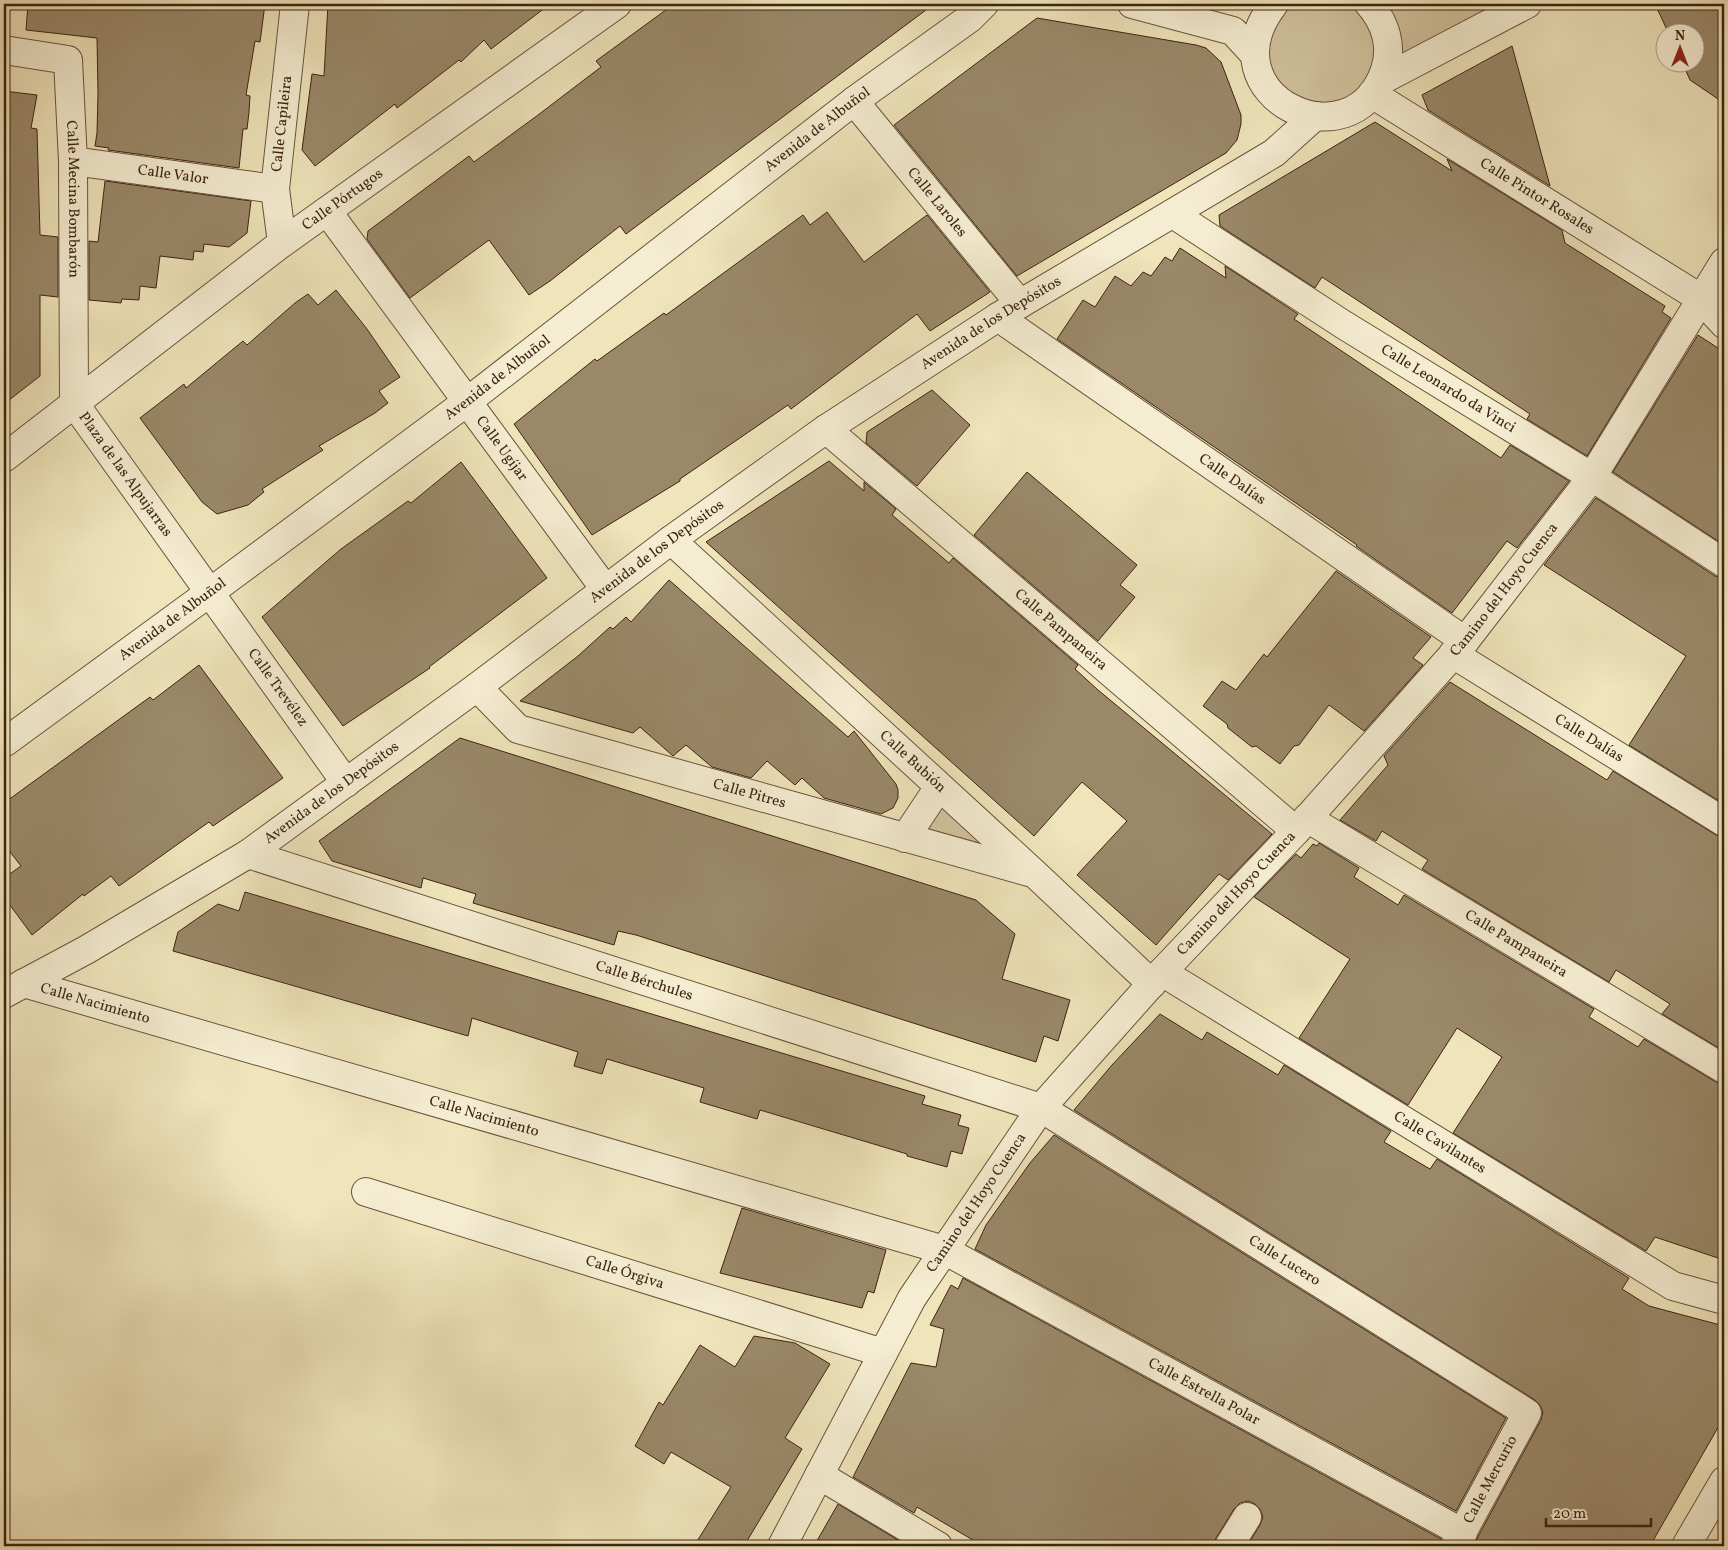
<svg xmlns="http://www.w3.org/2000/svg" width="1728" height="1550" viewBox="0 0 1728 1550" font-family="Vollkorn,serif">
  <style>
    .green { fill: #d1c39d; stroke: #877458 }
    .building { fill: #9a8869; stroke: #3d2412 }
    .lines { fill: none; stroke-linecap: round; stroke-linejoin: round }
    .minor-casing { stroke: #6a543c; stroke-width: 30 }
    .minor { stroke: #f5edd2; stroke-width: 28 }
    .labels { text-anchor: middle; dominant-baseline: central; stroke-width: 4; stroke-linejoin: round; paint-order: stroke }
    .street-label { font-size: 15px; fill: #3d2412; stroke: #f5edd2 }
  </style>
  <rect width="100%" height="100%" fill="#efe4ba"/>
  <filter id="stains"><feTurbulence type="fractalNoise" baseFrequency=".004" numOctaves="4"/><feColorMatrix values="0 0 0 0 .2 0 0 0 0 .09 0 0 0 0 .02 0 0 0 .5 -.17"/></filter>
  <radialGradient id="worn" r=".72"><stop offset=".6" stop-color="#630" stop-opacity="0"/><stop offset="1" stop-color="#630" stop-opacity=".3"/></radialGradient>
  <!-- green -->
  <g class="green">
    <polygon points="1289,4 1355,4 1370,20 1377,56 1360,90 1344,100 1325,105 1307,102 1278,84 1269,68 1268,33 1275,17"/>
    <polygon points="1384,4 1514,4 1397,69"/>
    <polygon points="939,787 1035,874 905,838"/>
  </g>
  <!-- building -->
  <g class="building">
    <polygon points="28,4 265,4 260,42 255,41 246,95 250,96 249,112 247,129 243,129 239,168 108,150 109,148 95,146 97,133 98,93 97,38 26,30"/>
    <polygon points="328,4 550,4 491,49 484,40 461,62 459,60 397,108 395,104 315,166 302,150 312,74 324,76"/>
    <polygon points="674,4 934,4 626,234 620,226 550,281 529,295 489,240 410,298 367,239 368,231 469,156 474,162 538,115 601,67 596,61"/>
    <polygon points="1655,4 1724,4 1724,103 1690,80 1682,62 1696,62 1696,32 1668,32"/>
    <polygon points="1037,18 1196,45 1206,48 1221,62 1241,115 1241,124 1237,140 1226,153 1017,276 894,125"/>
    <polygon points="1512,46 1529,108 1550,186 1428,110 1422,95"/>
    <polygon points="4,91 37,95 31,128 37,129 40,235 58,237 58,297 40,295 40,376 4,404"/>
    <polygon points="1375,122 1452,171 1447,159 1562,230 1565,243 1665,306 1662,312 1671,318 1587,456 1527,419 1530,414 1322,277 1315,288 1220,226 1219,215"/>
    <polygon points="105,181 251,201 247,233 229,247 204,244 203,252 194,251 193,260 160,256 156,288 140,286 139,300 122,299 121,303 89,300 89,241 98,242"/>
    <polygon points="827,212 864,262 927,215 990,292 930,331 917,314 791,409 788,405 680,479 680,481 592,535 514,424 595,359 597,361 664,313 666,315 803,215 810,225"/>
    <polygon points="1180,248 1226,278 1225,266 1298,314 1294,319 1501,458 1510,445 1569,481 1517,548 1507,541 1452,613 1356,546 1357,545 1057,339 1083,300 1095,307 1115,276 1131,286 1143,272 1151,276 1165,257 1172,261"/>
    <polygon points="336,290 367,329 400,377 379,391 388,403 375,413 319,446 323,450 262,489 264,492 248,505 217,514 202,502 140,418 184,384 186,388 243,341 247,345 295,303 308,294 318,305"/>
    <polygon points="1698,335 1724,352 1724,545 1613,472"/>
    <polygon points="932,390 970,425 917,486 866,443 867,432"/>
    <polygon points="829,461 864,491 864,482 896,509 892,515 949,563 953,558 1078,665 1075,669 1098,690 1272,834 1228,880 1219,874 1156,945 1077,875 1127,821 1082,782 1034,836 706,542"/>
    <polygon points="461,462 547,578 429,667 430,668 343,726 262,617 341,549 408,501 411,503"/>
    <polygon points="1027,472 1137,565 1120,585 1135,597 1098,641 974,535"/>
    <polygon points="1596,498 1715,576 1724,578 1724,804 1629,745 1686,656 1544,565"/>
    <polygon points="1336,571 1431,637 1413,658 1423,665 1364,731 1329,705 1299,745 1294,746 1280,764 1256,746 1252,747 1228,728 1227,724 1203,706 1222,681 1236,690 1264,654 1267,657"/>
    <polygon points="669,580 848,737 854,731 896,784 898,790 898,798 893,808 881,814 824,798 802,778 795,785 767,761 751,778 712,767 686,745 673,756 640,727 633,733 520,701 578,656 610,627 613,629 626,617 631,622"/>
    <polygon points="199,665 283,778 213,826 209,822 119,886 111,876 84,896 83,894 32,935 4,897 4,878 21,866 4,844 4,803 150,697 153,700"/>
    <polygon points="1450,682 1607,780 1613,771 1716,835 1724,838 1724,1051 1662,1014 1670,1004 1616,970 1609,982 1422,869 1428,860 1382,831 1376,841 1340,820 1388,765 1384,756"/>
    <polygon points="460,738 976,900 1015,934 1002,979 1070,1000 1058,1041 1044,1036 1036,1062 636,935 618,931 614,945 473,903 476,894 423,878 421,888 332,861 319,841"/>
    <polygon points="1319,843 1359,868 1354,877 1398,905 1404,895 1594,1009 1589,1017 1638,1047 1644,1039 1716,1082 1724,1085 1724,1260 1655,1237 1646,1251 1453,1133 1502,1057 1457,1028 1408,1105 1299,1038 1350,959 1254,897 1296,854 1301,858 1313,844 1317,846"/>
    <polygon points="245,892 925,1096 922,1104 961,1115 958,1125 969,1128 962,1154 951,1151 947,1167 907,1156 907,1154 760,1110 757,1119 700,1102 704,1088 607,1059 602,1074 574,1066 578,1052 472,1018 468,1036 173,951 178,932 218,904 239,911"/>
    <polygon points="1160,1014 1202,1040 1207,1032 1278,1075 1284,1065 1391,1131 1384,1142 1430,1169 1437,1159 1629,1278 1622,1289 1649,1306 1724,1326 1724,1417 1650,1546 1473,1546 1541,1420 1543,1412 1540,1405 1535,1400 1074,1110 1112,1065"/>
    <polygon points="1054,1135 1506,1418 1456,1511 975,1249 986,1225 1030,1163"/>
    <polygon points="742,1208 886,1250 874,1293 868,1291 862,1308 720,1273"/>
    <polygon points="963,1278 1441,1539 1439,1546 1247,1546 1260,1525 1263,1517 1260,1509 1255,1504 1248,1501 1240,1503 1234,1509 1216,1538 1213,1546 983,1546 917,1507 914,1513 853,1477 911,1363 936,1367 944,1329 930,1325 951,1285 958,1289"/>
    <polygon points="754,1336 795,1343 830,1364 785,1438 802,1449 744,1546 694,1546 731,1487 671,1452 664,1464 635,1446 659,1402 663,1405 700,1345 735,1367"/>
    <polygon points="838,1504 898,1540 894,1546 814,1546"/>
  </g>
  <g class="lines">
    <defs>
      <g id="minor">
        <polyline points="1132,4 1233,31 1255,55"/>
        <path d="M1274 4C1203 96 1352 167 1385 70 1393 46 1385 22 1369 4"/>
        <path id="s1" d="M4 50 68 60 73 161 74 403"/>
        <polyline points="1382,80 1527,4"/>
        <path id="s2" d="M1372 94 1700 298 1724 324"/>
        <path id="s3" d="M854 101 1020 304"/>
        <path id="s4" d="M73 161 275 189"/>
        <path id="s5" d="M327 211 605 589"/>
        <path id="s6" d="M1173 214 1344 325 1592 477 1724 563"/>
        <path id="s7" d="M282 243 275 189 295 4"/>
        <path id="s8" d="M998 317 1465 641"/>
        <path id="s9" d="M74 403 346 783"/>
        <path id="s10" d="M826 429 1296 831"/>
        <path id="s11" d="M4 458 282 243 617 4"/>
        <path id="s12" d="M671 540 1035 874 1152 984"/>
        <path id="s13" d="M1453 654 1724 822"/>
        <path id="s14" d="M477 687 518 729 1029 872"/>
        <path id="s15" d="M4 743 209 593 468 401 854 101 970 18 984 4"/>
        <path id="s16" d="M1307 818 1724 1069"/>
        <polyline points="905,838 939,787"/>
        <path id="s17" d="M248 854 1041 1108 1527 1413 1455 1546"/>
        <path id="s18" d="M1162 972 1673 1286 1724 1300"/>
        <path id="s19" d="M24 983 944 1250 1463 1533"/>
        <path id="s20" d="M4 994 86 950 248 854 477 687 671 540 826 429 998 317 1274 153 1315 116"/>
        <path id="s21" d="M366 1192 883 1353"/>
        <polyline points="819,1475 938,1546"/>
        <path id="s22" d="M782 1546 912 1298 1041 1108 1162 972 1296 831 1465 641 1592 477 1724 262"/>
        <polyline points="1229,1546 1247,1517"/>
        <polyline points="1686,1546 1724,1481"/>
      </g>
    </defs>
    <!-- minor casing -->
    <use href="#minor" class="minor-casing"/>
    <!-- minor -->
    <use href="#minor" class="minor"/>
  </g>
  <g class="labels">
    <!-- street labels -->
    <g class="street-label">
      <text stroke="none"><textPath href="#s7" startOffset="120">Calle Capileira</textPath></text>
      <text stroke="none"><textPath href="#s15" startOffset="1019">Avenida de Albuñol</textPath></text>
      <text stroke="none"><textPath href="#s4" startOffset="101">Calle Valor</textPath></text>
      <text stroke="none"><textPath href="#s2" startOffset="194">Calle Pintor Rosales</textPath></text>
      <text stroke="none"><textPath href="#s1" startOffset="204">Calle Mecina Bombarón</textPath></text>
      <text stroke="none"><textPath href="#s11" startOffset="426">Calle Pórtugos</textPath></text>
      <text stroke="none"><textPath href="#s3" startOffset="131">Calle Laroles</textPath></text>
      <text stroke="none"><textPath href="#s20" startOffset="1195">Avenida de los Depósitos</textPath></text>
      <text stroke="none"><textPath href="#s15" startOffset="614">Avenida de Albuñol</textPath></text>
      <text stroke="none"><textPath href="#s6" startOffset="326">Calle Leonardo da Vinci</textPath></text>
      <text stroke="none"><textPath href="#s5" startOffset="295">Calle Ugíjar</textPath></text>
      <text stroke="none"><textPath href="#s9" startOffset="88">Plaza de las Alpujarras</textPath></text>
      <text stroke="none"><textPath href="#s8" startOffset="285">Calle Dalías</textPath></text>
      <text stroke="none"><textPath href="#s20" startOffset="790">Avenida de los Depósitos</textPath></text>
      <text stroke="none"><textPath href="#s22" startOffset="1205">Camino del Hoyo Cuenca</textPath></text>
      <text stroke="none"><textPath href="#s15" startOffset="209">Avenida de Albuñol</textPath></text>
      <text stroke="none"><textPath href="#s10" startOffset="309">Calle Pampaneira</textPath></text>
      <text stroke="none"><textPath href="#s9" startOffset="350">Calle Trevélez</textPath></text>
      <text stroke="none"><textPath href="#s13" startOffset="160">Calle Dalías</textPath></text>
      <text stroke="none"><textPath href="#s12" startOffset="328">Calle Bubión</textPath></text>
      <text stroke="none"><textPath href="#s20" startOffset="385">Avenida de los Depósitos</textPath></text>
      <text stroke="none"><textPath href="#s14" startOffset="299">Calle Pitres</textPath></text>
      <text stroke="none"><textPath href="#s22" startOffset="800">Camino del Hoyo Cuenca</textPath></text>
      <text stroke="none"><textPath href="#s16" startOffset="244">Calle Pampaneira</textPath></text>
      <text stroke="none"><textPath href="#s17" startOffset="416">Calle Bérchules</textPath></text>
      <text stroke="none"><textPath href="#s19" startOffset="74">Calle Nacimiento</textPath></text>
      <text stroke="none"><textPath href="#s19" startOffset="479">Calle Nacimiento</textPath></text>
      <text stroke="none"><textPath href="#s18" startOffset="326">Calle Cavilantes</textPath></text>
      <text stroke="none"><textPath href="#s22" startOffset="395">Camino del Hoyo Cuenca</textPath></text>
      <text stroke="none"><textPath href="#s17" startOffset="1120">Calle Lucero</textPath></text>
      <text stroke="none"><textPath href="#s21" startOffset="271">Calle Órgiva</textPath></text>
      <text stroke="none"><textPath href="#s19" startOffset="1254">Calle Estrella Polar</textPath></text>
      <text transform="translate(1491 1480) rotate(-62)">Calle Mercurio</text>
    </g>
  </g>
  <!-- margin -->
  <rect width="1728" height="1550" fill="none" stroke="#efe4ba" stroke-width="20"/>
  <rect x="5" y="5" width="1718" height="1540" fill="none" stroke="#3d2412" stroke-width="2.5"/>
  <rect x="10" y="10" width="1708" height="1530" fill="none" stroke="#3d2412"/>
  <!-- north arrow -->
  <g transform="translate(1680 48)"><circle r="24" fill="#f5edd2" stroke="#ab9d85"/>
  <path d="M0-4L9 19L0 12L-9 19Z" fill="#8f2418"/>
  <text y="-8" font-size="14" font-weight="bold" text-anchor="middle" fill="#3d2412">N</text>
  </g>
  <!-- scale -->
  <path d="M1546 1518v8h105v-8" fill="none" stroke="#3d2412" stroke-width="2.5"/>
  <text x="1553" y="1518" font-size="15" fill="#3d2412" stroke="#f5edd2" stroke-width="4" paint-order="stroke">20 m</text>
  <rect width="100%" height="100%" filter="url(#stains)"/>
  <rect width="100%" height="100%" fill="url(#worn)"/>
</svg>
